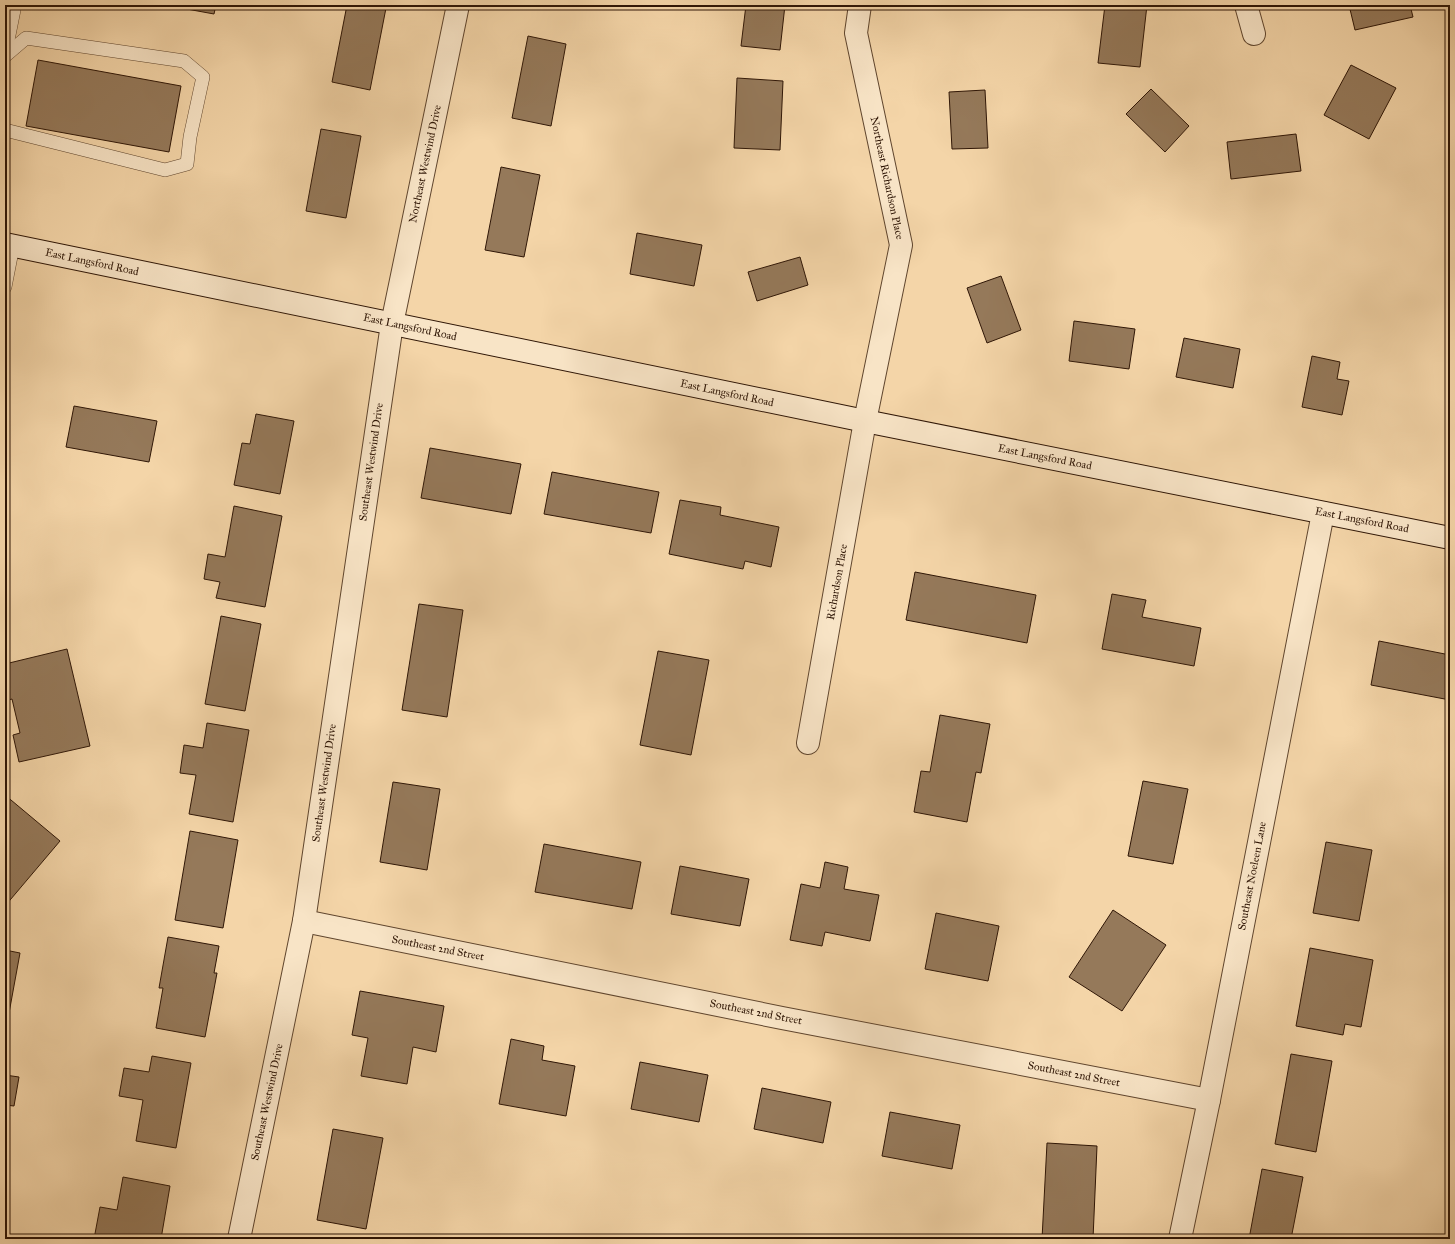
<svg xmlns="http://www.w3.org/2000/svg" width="1455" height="1244" viewBox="0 0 1455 1244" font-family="'IM FELL Great Primer',serif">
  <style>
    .building { fill: #95795a; stroke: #2f1606 }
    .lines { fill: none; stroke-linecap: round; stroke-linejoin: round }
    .lane-casing { stroke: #60462e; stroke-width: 14 }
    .street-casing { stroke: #60462e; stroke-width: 24 }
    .secondary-casing { stroke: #2f1606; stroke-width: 24 }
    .lane { stroke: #f8e4c6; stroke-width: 13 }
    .street { stroke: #f8e4c6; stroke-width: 22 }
    .secondary { stroke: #f8e4c6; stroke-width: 22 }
    .labels { text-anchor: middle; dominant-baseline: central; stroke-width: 3; stroke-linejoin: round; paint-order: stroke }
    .street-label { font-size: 11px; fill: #2f1606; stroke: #f8e4c6 }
  </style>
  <rect width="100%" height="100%" fill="#f4d5a8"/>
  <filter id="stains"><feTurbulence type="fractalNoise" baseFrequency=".005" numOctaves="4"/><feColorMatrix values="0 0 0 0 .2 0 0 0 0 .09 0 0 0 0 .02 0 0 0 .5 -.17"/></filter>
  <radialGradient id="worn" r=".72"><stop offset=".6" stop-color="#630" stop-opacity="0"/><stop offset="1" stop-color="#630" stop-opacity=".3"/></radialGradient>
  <!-- building -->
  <g class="building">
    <polygon points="165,5 216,5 214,14"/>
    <polygon points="347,5 371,5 386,8 370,90 332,82"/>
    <polygon points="746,5 785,5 780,50 741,46"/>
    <polygon points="1105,5 1147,5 1140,67 1098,63"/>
    <polygon points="1349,5 1410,5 1413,17 1355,30"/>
    <polygon points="528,36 566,44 551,126 512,118"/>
    <polygon points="38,60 181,86 169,152 26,126"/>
    <polygon points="1351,65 1396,88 1369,139 1324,115"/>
    <polygon points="737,78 783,81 780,150 734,148"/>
    <polygon points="1151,89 1189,126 1165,152 1126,114"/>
    <polygon points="985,90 988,148 952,149 949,92"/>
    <polygon points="321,129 361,136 346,218 306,211"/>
    <polygon points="1296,134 1301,171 1231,179 1227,142"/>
    <polygon points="501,167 540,175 524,257 485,250"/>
    <polygon points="637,233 702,245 694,286 630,274"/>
    <polygon points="800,257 808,285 757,301 748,272"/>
    <polygon points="1001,276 1021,330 987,343 967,288"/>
    <polygon points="1074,321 1135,329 1129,369 1069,361"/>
    <polygon points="1184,338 1240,349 1233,388 1176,377"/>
    <polygon points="1312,356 1340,362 1337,379 1349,381 1342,415 1302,407"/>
    <polygon points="74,406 157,421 149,462 66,447"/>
    <polygon points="256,414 294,421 280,494 234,485 242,443 250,444"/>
    <polygon points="430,448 521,464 511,514 421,498"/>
    <polygon points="552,472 659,492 651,533 544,514"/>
    <polygon points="680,500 721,507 720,515 779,527 771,567 745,561 743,569 669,554"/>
    <polygon points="234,506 282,516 265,607 216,598 220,582 204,579 208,554 225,557"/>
    <polygon points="915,572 1036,595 1027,643 906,620"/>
    <polygon points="1112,594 1146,600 1142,617 1201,628 1194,666 1102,649"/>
    <polygon points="419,604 463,610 447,717 402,710"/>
    <polygon points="221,616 261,624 245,711 205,704"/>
    <polygon points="1379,641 1450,655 1450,700 1371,685"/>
    <polygon points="67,649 90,746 19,762 13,735 20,733 12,699 5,701 5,664"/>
    <polygon points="658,651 709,660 691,755 640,745"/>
    <polygon points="940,715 990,724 981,773 976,772 967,822 914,812 921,771 930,772"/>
    <polygon points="207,723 249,730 233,822 189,814 196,775 180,773 184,745 203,748"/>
    <polygon points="1143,781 1188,789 1173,864 1128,856"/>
    <polygon points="393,782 440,789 427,870 380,862"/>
    <polygon points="5,795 60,841 5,906"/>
    <polygon points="190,831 238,840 223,928 175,920"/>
    <polygon points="1326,842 1372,850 1359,921 1313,913"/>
    <polygon points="544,844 641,862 632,909 535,892"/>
    <polygon points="825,862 848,867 844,889 879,895 870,941 825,932 822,946 790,940 801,884 820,888"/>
    <polygon points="680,866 749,879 740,926 671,914"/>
    <polygon points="1113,910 1166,945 1122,1011 1069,977"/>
    <polygon points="936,913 999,926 988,981 925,969"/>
    <polygon points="168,937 219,946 214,973 217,973 205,1037 156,1028 163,988 159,988"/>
    <polygon points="1310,948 1373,960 1361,1027 1345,1024 1343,1035 1296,1026"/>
    <polygon points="5,950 20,953 5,1035"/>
    <polygon points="360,991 444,1006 436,1052 413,1047 407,1084 361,1076 368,1038 352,1035"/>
    <polygon points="511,1039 544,1046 542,1060 575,1066 566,1116 499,1104"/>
    <polygon points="1291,1054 1332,1061 1316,1152 1275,1144"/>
    <polygon points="152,1056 191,1063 176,1148 136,1141 143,1100 119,1096 124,1068 149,1072"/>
    <polygon points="640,1062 708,1075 699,1122 631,1109"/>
    <polygon points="5,1075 19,1077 14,1106 5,1105"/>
    <polygon points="762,1088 831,1102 823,1143 754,1129"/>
    <polygon points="890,1112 960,1125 952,1169 882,1156"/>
    <polygon points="333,1129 383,1138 366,1229 317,1220"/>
    <polygon points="1047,1143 1097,1146 1093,1239 1042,1239"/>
    <polygon points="1262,1169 1303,1177 1291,1239 1249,1239"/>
    <polygon points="123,1177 170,1186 161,1239 94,1239 100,1207 117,1210"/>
  </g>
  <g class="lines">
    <defs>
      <g id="lane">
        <polyline points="5,55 15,5"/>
        <polyline points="5,56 26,38 184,61 203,77 190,137 187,164 165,170 5,130"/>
        <polyline points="5,287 13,246"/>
      </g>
      <g id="street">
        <polyline points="1246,5 1254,34"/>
        <polyline points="808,743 865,421 901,245 856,33 860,5"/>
        <polyline points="304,921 782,1018 1209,1100"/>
        <polyline points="239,1239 304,921 392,324 458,5"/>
        <polyline points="1180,1239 1209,1100 1323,513"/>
      </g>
      <polyline id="secondary" points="5,244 865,421 1450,538"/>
    </defs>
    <!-- lane casing -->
    <use href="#lane" class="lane-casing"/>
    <!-- street casing -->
    <use href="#street" class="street-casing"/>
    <!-- secondary casing -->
    <use href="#secondary" class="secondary-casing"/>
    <!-- lane -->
    <use href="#lane" class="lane"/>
    <!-- street -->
    <use href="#street" class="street"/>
    <!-- secondary -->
    <use href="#secondary" class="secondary"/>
  </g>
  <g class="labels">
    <!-- street labels -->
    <g class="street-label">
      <text transform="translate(425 164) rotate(-78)">Northeast Westwind Drive</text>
      <text transform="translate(887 178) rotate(78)">Northeast Richardson Place</text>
      <text transform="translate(92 262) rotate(12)">East Langsford Road</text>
      <text transform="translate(410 327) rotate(12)">East Langsford Road</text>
      <text transform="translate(727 393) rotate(12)">East Langsford Road</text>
      <text transform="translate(1045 457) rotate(11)">East Langsford Road</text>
      <text transform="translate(371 462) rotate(-82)">Southeast Westwind Drive</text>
      <text transform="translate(1362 520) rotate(11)">East Langsford Road</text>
      <text transform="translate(837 582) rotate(-80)">Richardson Place</text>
      <text transform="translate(324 783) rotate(-82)">Southeast Westwind Drive</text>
      <text transform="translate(1252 876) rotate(-79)">Southeast Noeleen Lane</text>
      <text transform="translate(438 948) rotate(11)">Southeast 2nd Street</text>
      <text transform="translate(756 1012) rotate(11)">Southeast 2nd Street</text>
      <text transform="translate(1074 1074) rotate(11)">Southeast 2nd Street</text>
      <text transform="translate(267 1102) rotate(-78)">Southeast Westwind Drive</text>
    </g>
  </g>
  <!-- margin -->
  <rect width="1455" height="1244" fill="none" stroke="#f4d5a8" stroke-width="20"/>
  <rect x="6" y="6" width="1443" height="1232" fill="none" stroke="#2f1606" stroke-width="2"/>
  <rect x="10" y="10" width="1435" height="1224" fill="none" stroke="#2f1606"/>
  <rect width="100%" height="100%" filter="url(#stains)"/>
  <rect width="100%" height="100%" fill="url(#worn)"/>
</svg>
